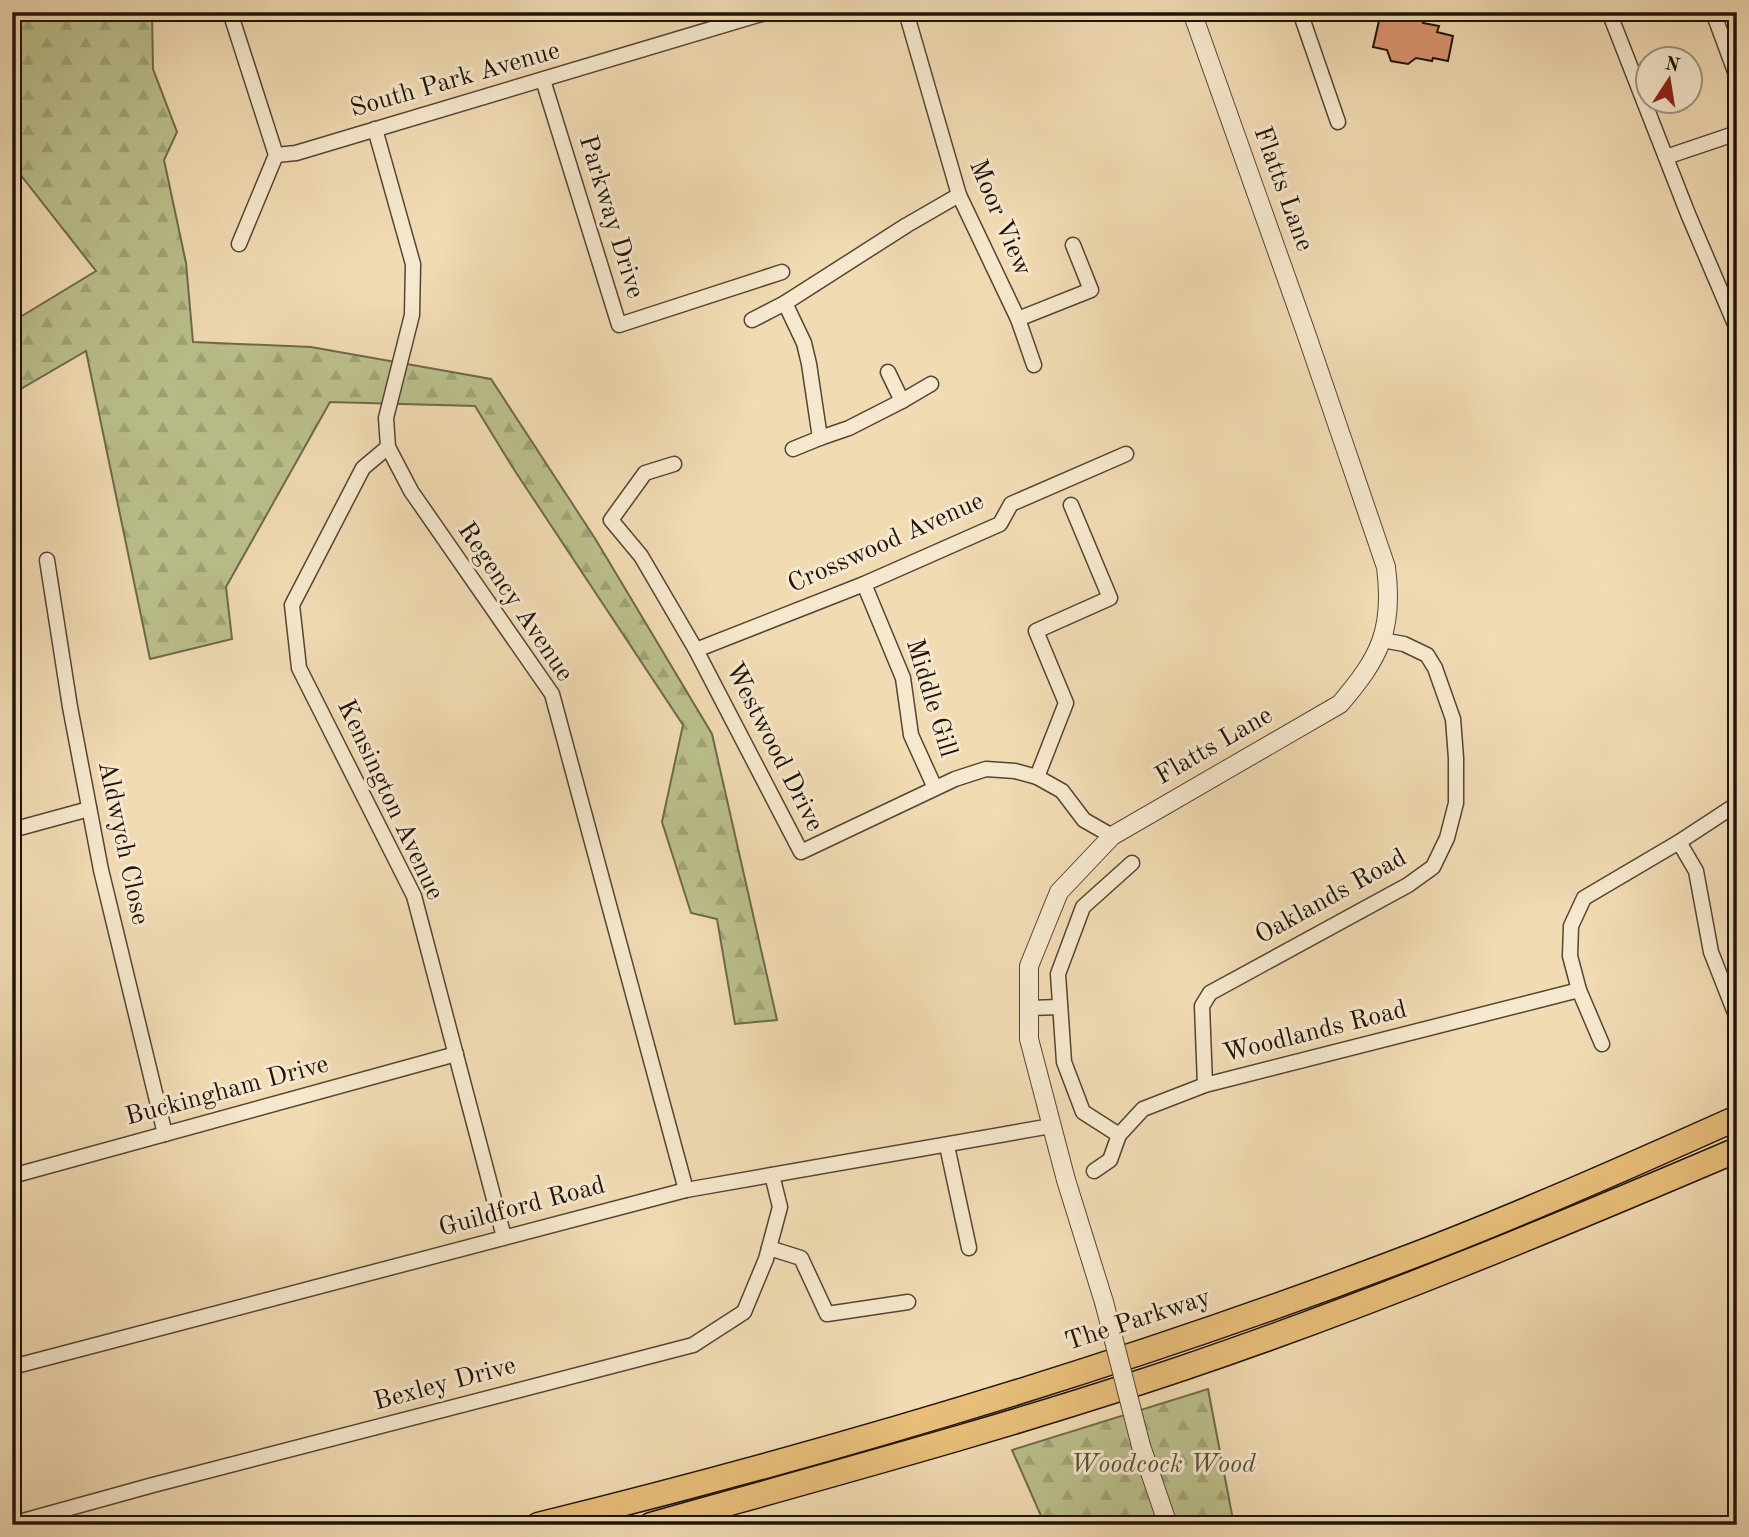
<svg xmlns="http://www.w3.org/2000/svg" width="1749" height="1537" viewBox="0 0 1749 1537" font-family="'Old Standard TT',serif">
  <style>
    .forest { fill: url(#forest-firs); stroke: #6d6a4c; stroke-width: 2 }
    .building { fill: #db9570; stroke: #1f130b; stroke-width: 2 }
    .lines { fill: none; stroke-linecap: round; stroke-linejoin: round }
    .minor-casing { stroke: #544535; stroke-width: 17 }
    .tertiary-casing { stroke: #544535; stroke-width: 20 }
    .trunk-casing { stroke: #1f130b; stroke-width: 27 }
    .minor { stroke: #f6e8ce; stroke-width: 14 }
    .tertiary { stroke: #f6e8ce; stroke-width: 18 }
    .trunk { stroke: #e8be7a; stroke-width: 24 }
    .tertiary-bridge-casing { stroke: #544535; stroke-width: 20; stroke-linecap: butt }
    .tertiary-bridge { stroke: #f6e8ce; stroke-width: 18 }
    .labels { text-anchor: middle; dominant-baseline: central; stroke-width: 6; stroke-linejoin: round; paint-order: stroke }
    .street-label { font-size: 26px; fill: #1f130b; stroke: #f6e8ce }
    .park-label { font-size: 26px; font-style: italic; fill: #565038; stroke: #f6e8ce }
  </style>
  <defs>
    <pattern id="forest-firs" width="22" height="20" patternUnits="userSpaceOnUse" patternTransform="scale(1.75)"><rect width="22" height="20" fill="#bbc08c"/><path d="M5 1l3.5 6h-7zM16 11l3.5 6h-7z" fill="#a0a477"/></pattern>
  </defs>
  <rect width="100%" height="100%" fill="#f1dbb3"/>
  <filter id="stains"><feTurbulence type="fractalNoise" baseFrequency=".00286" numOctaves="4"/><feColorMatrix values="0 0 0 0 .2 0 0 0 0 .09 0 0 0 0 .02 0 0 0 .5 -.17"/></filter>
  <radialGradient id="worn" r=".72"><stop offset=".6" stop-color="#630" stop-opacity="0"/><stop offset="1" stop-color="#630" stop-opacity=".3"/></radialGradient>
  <!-- forest -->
  <g class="forest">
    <polygon points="12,12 152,12 153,69 177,132 164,160 186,263 193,342 311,347 491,379 596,540 712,734 777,1020 735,1024 717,919 691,913 662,822 683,725 513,468 475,406 330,402 226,587 232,639 150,659 86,351 12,394 12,322 96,271 12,164"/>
    <polygon points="1208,1389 1234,1525 1045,1525 1012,1450"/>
  </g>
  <!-- building -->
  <polygon class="building" points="1381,12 1425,12 1423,23 1439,26 1437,32 1453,36 1448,61 1433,58 1432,61 1416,58 1408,64 1391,61 1387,50 1373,47"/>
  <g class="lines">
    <defs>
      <g id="minor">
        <polyline points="230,12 276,155 239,244"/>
        <polyline points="906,12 959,195 1018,319 1091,290 1073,245"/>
        <polyline points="1300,12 1338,122"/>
        <polyline points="1609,12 1688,214 1737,329"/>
        <polyline points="1713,12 1737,77"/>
        <polyline points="543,80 619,325 782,272"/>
        <polyline points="375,129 413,264 412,315 386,418 388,447 411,491 552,694 686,1190"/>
        <polyline points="276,155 296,153 768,12"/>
        <polyline points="1666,157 1737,133"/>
        <polyline points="1018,319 1034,365"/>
        <polyline points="752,320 785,303"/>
        <polyline points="902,401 931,384"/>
        <polyline points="820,438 849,428 902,401 888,372"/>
        <polyline points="388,447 363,468 292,605 299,668 414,896 504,1237"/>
        <polyline points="793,449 820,438 809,364 804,343 785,303 907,225 959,195"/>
        <polyline points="674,464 645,473 611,520 641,556 696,650 801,852 955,779 986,769 1015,771 1037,777 1062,791 1084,820 1112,836"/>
        <polyline points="47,560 70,707 101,870 165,1134"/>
        <polyline points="864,584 903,678 911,735 935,788"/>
        <polyline points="696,650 864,584 1000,524 1011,504 1126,454"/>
        <polyline points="1037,777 1066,703 1036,631 1110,598 1071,505"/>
        <polyline points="12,830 89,809"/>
        <polyline points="1679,842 1737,804"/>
        <polyline points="1029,1008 1060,1007"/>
        <polyline points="1602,1044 1579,990 1570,956 1571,926 1584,898 1679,842 1696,871 1711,952 1737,1018"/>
        <polyline points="1205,1085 1202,1006 1210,993 1408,885 1433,867 1447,838 1456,803 1456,758 1453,719 1435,668 1427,655 1404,644 1382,640"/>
        <polyline points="1119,1135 1083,1112 1064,1062 1058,974 1083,907 1132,863"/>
        <polyline points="947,1146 969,1248"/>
        <polyline points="1094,1171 1110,1160 1119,1135 1143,1109 1205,1085 1579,990"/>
        <polyline points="12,1176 456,1054"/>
        <polyline points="769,1248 801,1258 827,1314 908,1302"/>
        <polyline points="12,1367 686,1190 1051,1126"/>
        <polyline points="12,1524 153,1485 693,1345 744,1312 766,1259 780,1207 772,1175"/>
      </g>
      <g id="tertiary">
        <path d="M1104 1302 1066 1180 1029 1039V966L1059 892 1112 836 1340 704C1380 657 1394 630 1386 567L1306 333 1192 12"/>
        <polyline points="1141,1446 1168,1525"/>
      </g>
      <g id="trunk">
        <path d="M538 1525C826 1454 1113 1369 1391 1264 1508 1220 1623 1169 1737 1118"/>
        <path d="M651 1525C829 1475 1008 1427 1183 1368 1372 1304 1554 1228 1737 1150"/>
      </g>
    </defs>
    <!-- minor casing -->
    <use href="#minor" class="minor-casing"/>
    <!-- tertiary casing -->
    <use href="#tertiary" class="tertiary-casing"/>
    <!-- trunk casing -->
    <use href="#trunk" class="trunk-casing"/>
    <!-- minor -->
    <use href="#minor" class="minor"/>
    <!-- tertiary -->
    <use href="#tertiary" class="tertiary"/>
    <!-- trunk -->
    <use href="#trunk" class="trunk"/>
    <defs>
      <polyline id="tertiary-bridge" points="1104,1302 1141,1446"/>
    </defs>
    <!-- tertiary-bridge casing -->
    <use href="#tertiary-bridge" class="tertiary-bridge-casing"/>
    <!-- tertiary-bridge -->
    <use href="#tertiary-bridge" class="tertiary-bridge"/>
  </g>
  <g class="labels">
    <!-- street labels -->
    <g class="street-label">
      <text transform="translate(455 80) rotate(-16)">South Park Avenue</text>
      <text transform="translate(1283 189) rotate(70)">Flatts Lane</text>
      <text transform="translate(611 217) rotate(73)">Parkway Drive</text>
      <text transform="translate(1000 218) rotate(67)">Moor View</text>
      <text transform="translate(886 543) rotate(-24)">Crosswood Avenue</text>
      <text transform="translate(515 602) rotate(56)">Regency Avenue</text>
      <text transform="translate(931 698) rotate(73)">Middle Gill</text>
      <text transform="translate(1214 746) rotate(-30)">Flatts Lane</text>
      <text transform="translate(774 747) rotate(63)">Westwood Drive</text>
      <text transform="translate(390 800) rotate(65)">Kensington Avenue</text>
      <text transform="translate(123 843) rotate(78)">Aldwych Close</text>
      <text transform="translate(1331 897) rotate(-29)">Oaklands Road</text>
      <text transform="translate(1315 1032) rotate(-14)">Woodlands Road</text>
      <text transform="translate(227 1091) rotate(-15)">Buckingham Drive</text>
      <text transform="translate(522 1207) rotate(-15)">Guildford Road</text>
      <text transform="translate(1138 1320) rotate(-18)">The Parkway</text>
      <text transform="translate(445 1384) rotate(-15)">Bexley Drive</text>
    </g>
    <!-- park labels -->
    <g class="park-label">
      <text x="1163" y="1465">Woodcock Wood</text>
    </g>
  </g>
  <!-- margin -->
  <rect width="1749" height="1537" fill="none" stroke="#f1dbb3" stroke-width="42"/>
  <rect x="14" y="14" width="1721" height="1509" fill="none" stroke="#1f130b" stroke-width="3.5"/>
  <rect x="21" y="21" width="1707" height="1495" fill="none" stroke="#1f130b" stroke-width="2"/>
  <!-- north arrow -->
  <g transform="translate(1669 80) rotate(12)"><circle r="33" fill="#f6e8ce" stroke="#a09380" stroke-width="2"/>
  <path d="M0-5L12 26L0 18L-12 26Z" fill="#8f2418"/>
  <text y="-10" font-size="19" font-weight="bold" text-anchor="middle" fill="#1f130b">N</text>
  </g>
  <rect width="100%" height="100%" filter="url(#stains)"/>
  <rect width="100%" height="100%" fill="url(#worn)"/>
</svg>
